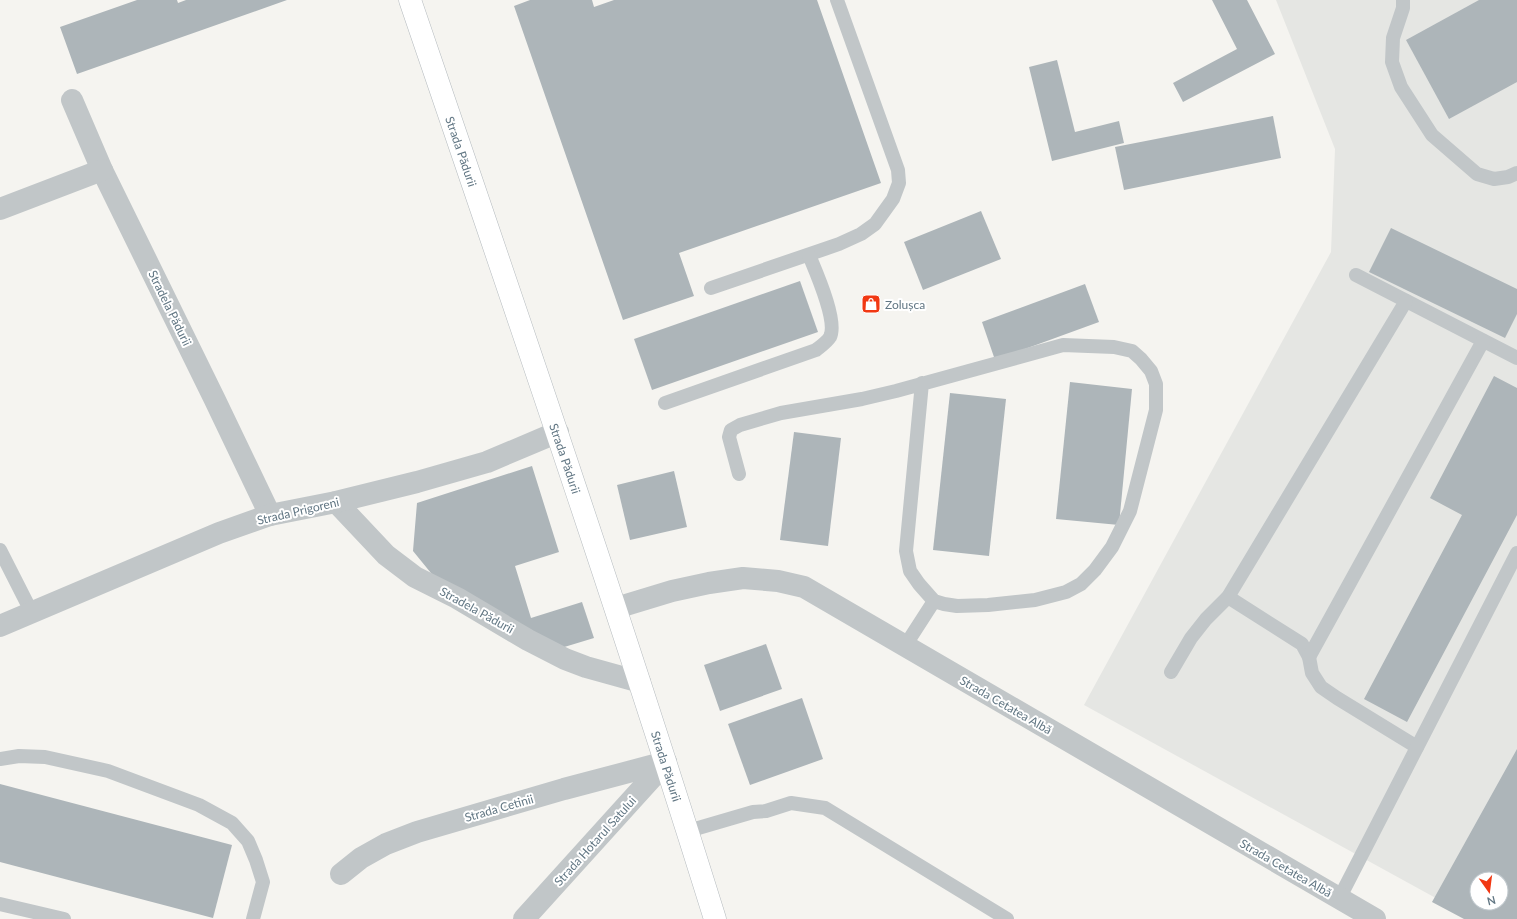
<svg xmlns="http://www.w3.org/2000/svg" width="1517" height="919" viewBox="0 0 1517 919" font-family="Lato,sans-serif">
  <style>
    .built { fill: #e5e6e3; fill-rule: evenodd }
    .building { fill: #adb5b9; fill-rule: evenodd }
    .lines { fill: none; stroke-linecap: round; stroke-linejoin: round }
    .secondary-casing { stroke: #b5bbbf; stroke-width: 23 }
    .lane { stroke: #c1c6c8; stroke-width: 14 }
    .street { stroke: #c1c6c8; stroke-width: 22 }
    .secondary { stroke: #fff; stroke-width: 22 }
    .labels { text-anchor: middle; dominant-baseline: central; stroke-width: 4; stroke-linejoin: round; paint-order: stroke }
    .street-label { font-size: 12px; fill: #617683; stroke: #fff }
    .poi-label { font-size: 12px; fill: #617683; stroke: #fff; text-anchor: start }
  </style>
  <rect width="100%" height="100%" fill="#f5f4f0"/>
  <!-- built -->
  <path class="built" d="M1276 0H1517V919H1474L1084 705 1331 252 1335 149ZM1477 879H1501V903H1477Z"/>
  <!-- building -->
  <g class="building">
    <polygon points="137,0 177,0 178,3 186,0 287,0 77,74 60,27"/>
    <polygon points="530,0 592,0 594,7 614,0 817,0 881,183 679,253 694,296 623,320 514,6"/>
    <polygon points="1212,0 1247,0 1275,54 1183,102 1173,83 1237,49"/>
    <polygon points="1479,0 1517,0 1517,82 1449,119 1406,40"/>
    <polygon points="1057,60 1075,132 1119,121 1124,143 1052,161 1029,67"/>
    <polygon points="1273,116 1281,158 1124,190 1115,147"/>
    <polygon points="981,211 1001,259 923,290 904,242"/>
    <polygon points="1391,228 1517,289 1517,314 1505,338 1369,272"/>
    <polygon points="800,281 818,332 652,390 634,339"/>
    <polygon points="1085,284 1099,322 995,360 982,322"/>
    <polygon points="1494,376 1517,388 1517,515 1407,722 1364,699 1462,515 1430,498"/>
    <polygon points="1070,382 1132,389 1119,525 1056,519"/>
    <polygon points="950,393 1006,399 989,556 933,550"/>
    <polygon points="794,432 841,438 828,546 780,540"/>
    <polygon points="532,466 559,552 515,566 531,618 582,602 594,638 561,648 444,589 413,551 417,503"/>
    <polygon points="674,471 687,527 630,540 617,485"/>
    <polygon points="766,644 782,689 720,711 704,665"/>
    <polygon points="802,698 823,759 750,785 728,724"/>
    <path d="M1517 749V919H1464L1432 902ZM1477 879H1501V903H1477Z"/>
    <polygon points="0,784 232,845 213,918 0,862"/>
  </g>
  <g class="lines">
    <defs>
      <g id="secondary">
        <path id="s1" d="M410 0C514 305 619 611 715 919"/>
      </g>
    </defs>
    <!-- secondary casing -->
    <use href="#secondary" class="secondary-casing"/>
    <!-- lane -->
    <g class="lane">
      <polyline points="1403,0 1403,8 1393,38 1392,62 1401,87 1432,135 1477,174 1494,179 1508,177 1517,173"/>
      <polyline points="1356,275 1517,358"/>
      <polyline points="711,288 839,244 861,234 875,224 893,199 899,183 898,170 837,0"/>
      <path d="M665 403 816 350C821 346 827 342 830 337 838 321 816 272 809 255"/>
      <polyline points="739,474 729,437 731,430 740,425 781,413 862,399 896,391 1063,345 1114,347 1132,351 1141,359 1151,371 1156,384 1156,410 1130,511 1112,547 1095,570 1081,584 1066,592 1035,600 988,605 957,606 944,604 934,601 919,584 910,571 906,551 922,383"/>
      <polyline points="0,550 32,613"/>
      <polyline points="1228,597 1302,644 1309,657 1312,673 1321,687 1337,698 1417,747"/>
      <polyline points="905,646 934,601"/>
      <polyline points="1309,657 1483,341"/>
      <polyline points="1171,672 1191,638 1206,619 1228,597 1406,301"/>
      <polyline points="0,759 19,756 45,757 108,771 199,805 232,823 248,841 256,860 263,882 253,919"/>
      <polyline points="688,831 753,812 766,811 791,803 825,808 1007,919"/>
      <polyline points="1339,899 1517,553"/>
      <polyline points="0,904 64,919"/>
    </g>
    <!-- street -->
    <g class="street">
      <polyline points="72,100 102,170 214,398 270,515"/>
      <polyline points="0,209 102,170"/>
      <polyline points="336,502 386,555 415,577 457,598 528,640 565,659 586,667 640,682"/>
      <polyline points="616,608 672,591 709,583 743,578 778,581 804,587 1375,919"/>
      <polyline points="0,626 219,533 270,515 336,502 417,482 487,462 558,432"/>
      <polyline points="341,874 361,858 386,844 417,832 564,789 666,762"/>
      <polyline points="524,919 666,762"/>
    </g>
    <!-- secondary -->
    <use href="#secondary" class="secondary"/>
  </g>
  <!-- icons -->
  <defs>
    <symbol id="shop-square" viewBox="-11 -11 22 22"><rect x="-9" y="-9" width="18" height="18" rx="4" fill="#f13813" stroke="#fff"/><path d="M-5-2.5h2.3a2.7 3.5 0 0 1 5.4 0H5L5.5 6h-11ZM-1.5-2.5h3a1.5 2.3 0 0 0-3 0Z" fill="#fff"/></symbol>
  </defs>
  <g fill-rule="evenodd">
    <use href="#shop-square" x="860" y="293" width="22" height="22"/>
  </g>
  <g class="labels">
    <!-- street labels -->
    <g class="street-label">
      <text stroke="none"><textPath href="#s1" startOffset="160">Strada Pădurii</textPath></text>
      <text transform="translate(170 308) rotate(64)">Stradela Pădurii</text>
      <text stroke="none"><textPath href="#s1" startOffset="484">Strada Pădurii</textPath></text>
      <text transform="translate(298 511) rotate(-13)">Strada Prigoreni</text>
      <text transform="translate(477 610) rotate(29)">Stradela Pădurii</text>
      <text transform="translate(1006 705) rotate(30)">Strada Cetatea Albă</text>
      <text stroke="none"><textPath href="#s1" startOffset="808">Strada Pădurii</textPath></text>
      <text transform="translate(499 808) rotate(-16)">Strada Cetinii</text>
      <text transform="translate(595 841) rotate(-48)">Strada Hotarul Satului</text>
      <text transform="translate(1286 868) rotate(30)">Strada Cetatea Albă</text>
    </g>
    <!-- poi labels -->
    <g class="poi-label">
      <text x="885" y="304">Zolușca</text>
    </g>
  </g>
  <!-- north arrow -->
  <g transform="translate(1489 891) rotate(166)"><circle r="19" fill="#ffffff" stroke="#c0c8cd"/>
  <path d="M0-3L7 15L0 10L-7 15Z" fill="#f13813"/>
  <text y="-6" font-size="11" font-weight="bold" text-anchor="middle" fill="#617683">N</text>
  </g>
</svg>
